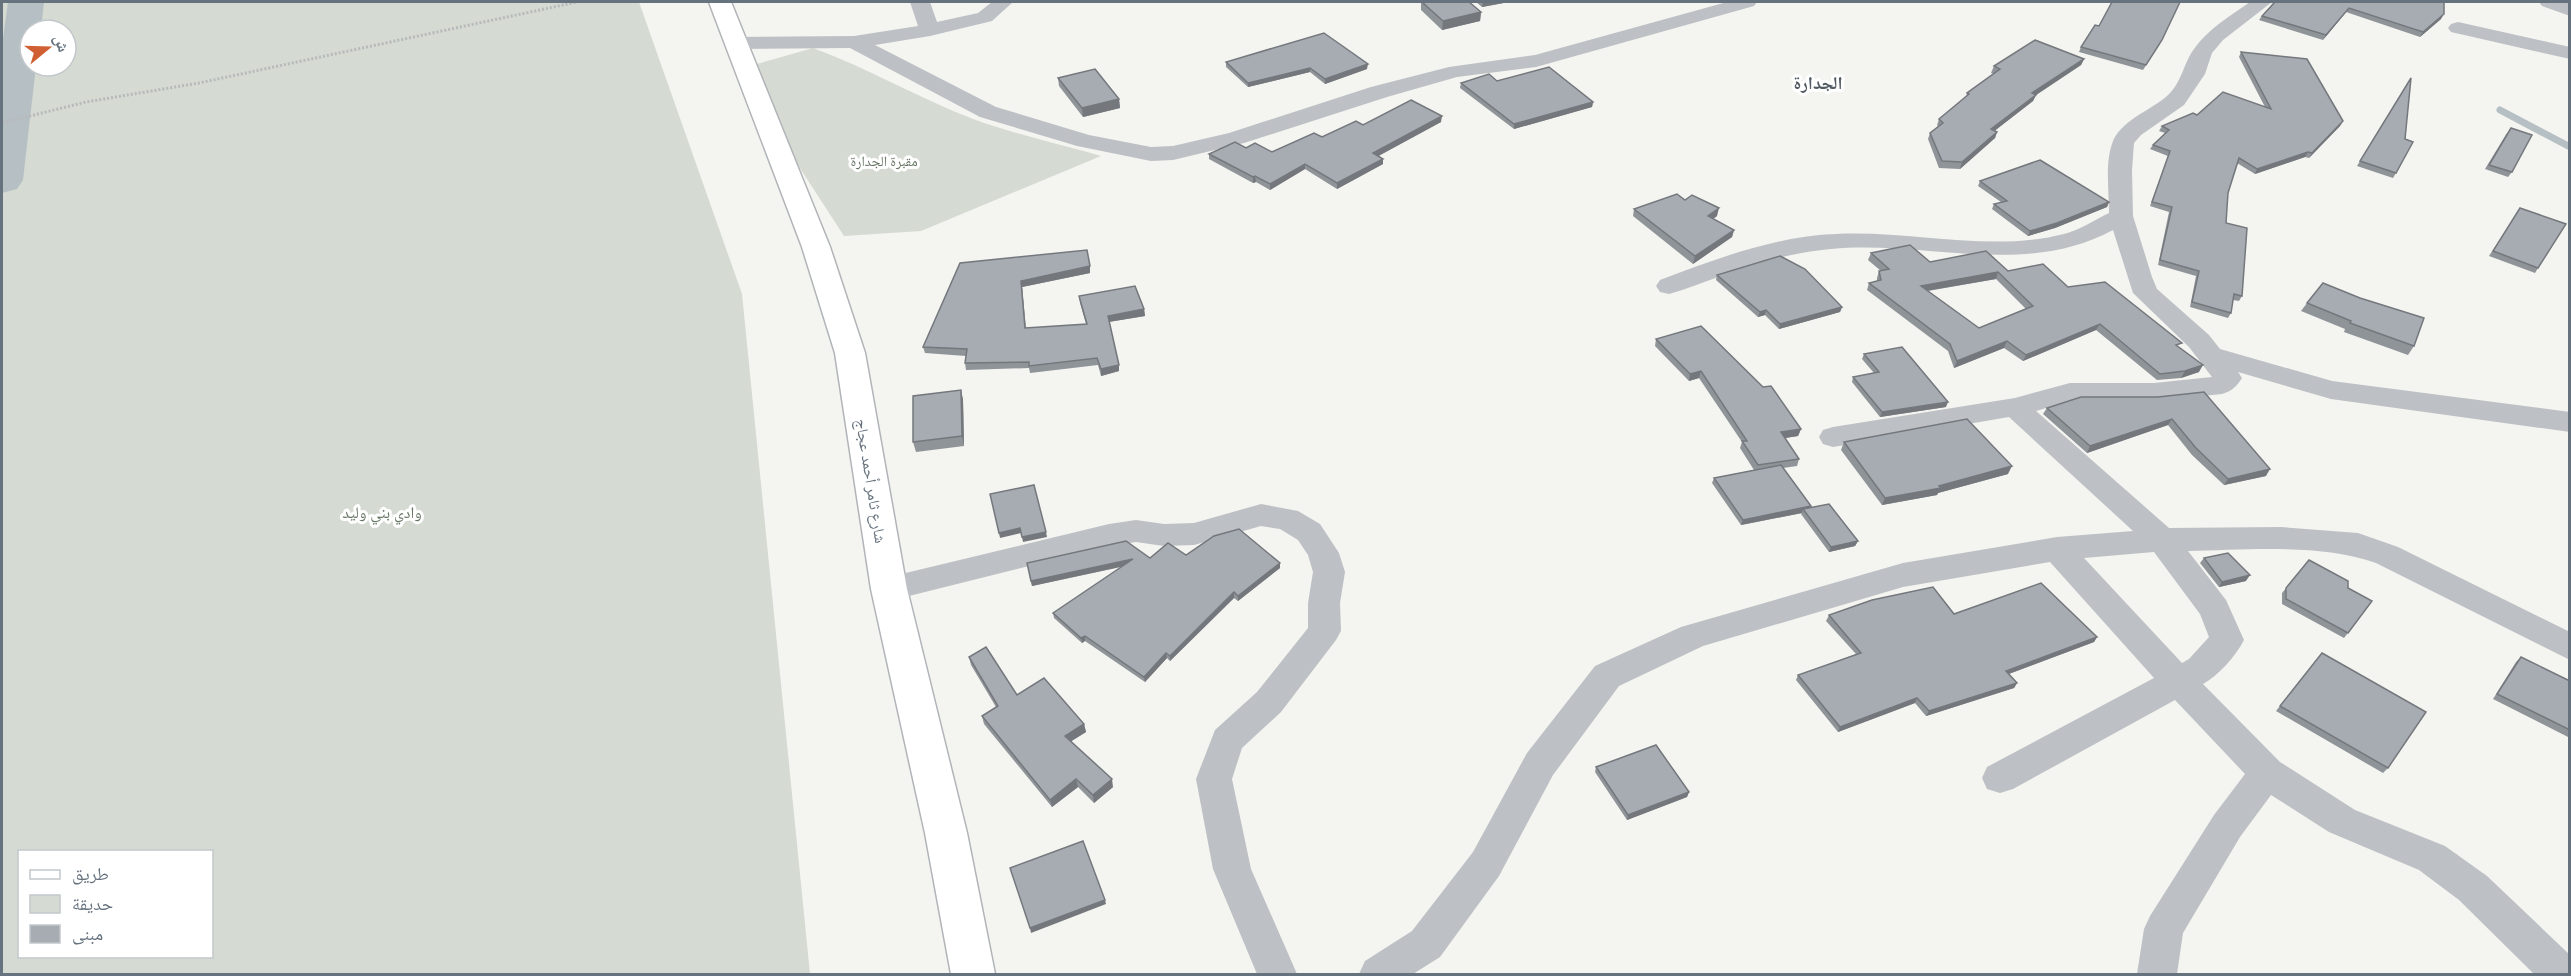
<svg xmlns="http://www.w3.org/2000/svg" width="2571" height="976" viewBox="0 0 2571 976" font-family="'Roboto Condensed','Noto Naskh Arabic',sans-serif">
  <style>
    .green { fill: #d5dad2; fill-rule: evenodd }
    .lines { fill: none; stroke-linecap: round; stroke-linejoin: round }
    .stream { stroke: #b6c0c4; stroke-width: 7 }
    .river { fill: #b6c0c4; fill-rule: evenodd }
    .primary-casing { stroke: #b1b4b8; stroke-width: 3 }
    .path { stroke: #b7b9bc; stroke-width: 3; stroke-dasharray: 2 2; stroke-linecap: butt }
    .street { fill: #bdc0c4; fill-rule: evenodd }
    .primary { fill: #fff; fill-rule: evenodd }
    .wall { fill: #8f9499; fill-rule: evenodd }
    .shaded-wall { fill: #74787d }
    .building { fill: #a6acb2; stroke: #74787d; stroke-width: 1.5; fill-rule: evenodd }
    .labels { text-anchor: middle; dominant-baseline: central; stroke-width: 6; stroke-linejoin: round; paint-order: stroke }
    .far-park-label { font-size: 14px; fill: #677664; stroke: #fff }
    .street-label { font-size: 16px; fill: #66727e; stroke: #fff }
    .park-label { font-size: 16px; fill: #677664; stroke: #fff }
    .far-district-label { font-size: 18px; font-weight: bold; fill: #535c64; stroke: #fff }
  </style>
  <rect width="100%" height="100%" fill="#f4f4f0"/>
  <!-- green -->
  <g class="green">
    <path d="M2 2H639L742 294 810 974H2ZM30 30H66V66H30ZM20 852H212V956H20Z"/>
    <path d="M813 48C868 68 918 98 973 119 1014 134 1059 144 1101 156L921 231 844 236 783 142 757 64Z"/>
  </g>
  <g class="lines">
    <!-- stream -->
    <polyline class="stream" points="2500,110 2570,147"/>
    <!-- river -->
    <polygon class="river" points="8,2 44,2 41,30 30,30 30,66 36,66 23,180 17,189 2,193 2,46"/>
    <defs>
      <polygon id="primary" points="709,2 731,2 830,247 865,353 907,589 967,833 995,974 951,974 925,833 871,589 835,353 802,247"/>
    </defs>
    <!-- primary casing -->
    <use href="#primary" class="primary-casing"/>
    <!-- path -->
    <polyline class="path" points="2,123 86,102 199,83 577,2"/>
    <!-- street -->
    <g class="street">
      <polygon points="910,2 930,2 937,22 978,13 992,2 1013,2 992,21 930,36 875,45 996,107 1089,135 1151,147 1173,146 1229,133 1371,87 1449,67 1535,55 1727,2 1757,2 1754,6 1536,67 1457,77 1387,97 1244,143 1173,160 1151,161 1077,146 980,117 850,48 736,49 729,47 726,43 729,39 736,37 854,36 918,26"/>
      <path d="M2250 2H2272L2223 40 2212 53 2205 74 2184 105 2141 135 2134 143 2132 170 2133 216 2152 277 2157 289 2209 335 2220 349 2332 381 2570 412V432L2331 399 2238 372 2242 378C2236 387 2232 391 2222 394L2154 401H2070L2036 411 2169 528 2281 527 2358 533 2398 547 2570 632V660L2376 563C2322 543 2245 550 2188 551L2226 600 2244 640C2235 657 2219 675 2203 684L2280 762 2355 810 2445 846 2487 876 2570 955V974H2534L2459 900 2419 870 2329 832 2271 795 2240 837 2183 933 2177 974H2137L2144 929 2150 916 2214 815 2245 774 2175 700 2013 789 2000 793 1987 789 1982 778 1987 767 2154 678 2050 562 1903 587 1703 646 1619 686 1553 775 1499 876 1440 957 1413 974H1359L1365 961 1412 931 1473 852 1527 753 1595 666 1681 627 1903 563 2057 537 2133 531 2009 417 1833 447 1823 444 1819 437 1823 430 1833 427 2015 398 2070 383H2154L2212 377 2189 347 2133 293 2113 230C2024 278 1926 240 1831 249 1793 252 1757 263 1721 276 1703 282 1687 289 1669 294L1660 292 1656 286 1660 280C1716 259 1775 236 1836 234 1911 230 1989 253 2064 234 2080 230 2094 220 2109 213 2109 191 2105 164 2112 144 2119 121 2150 111 2167 96 2182 83 2183 64 2194 49 2208 29 2230 16 2250 2ZM2154 552 2200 614 2209 637 2189 659 2182 663 2084 558Z"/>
      <polygon points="2539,2 2570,3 2570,16 2542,6"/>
      <polygon points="2458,22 2570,47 2570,59 2451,32 2448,28 2451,24"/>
      <polygon points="1261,504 1298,511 1320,524 1339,553 1345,572 1340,603 1341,631 1336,640 1281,712 1242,748 1232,779 1251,869 1297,974 1257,974 1213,869 1196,779 1215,730 1257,692 1308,628 1308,603 1313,572 1308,555 1298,540 1280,529 1261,526 1194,545 1164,546 1136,542 1109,546 889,601 878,598 873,589 878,580 889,577 1109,524 1136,520 1164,524 1194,523"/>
    </g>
    <!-- primary -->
    <use href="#primary" class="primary"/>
  </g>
  <!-- wall -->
  <g class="wall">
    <polygon points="1421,2 1481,12 1480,21 1442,30 1421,10"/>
    <polygon points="1476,2 1509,2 1482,7"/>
    <polygon points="2274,2 2444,2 2441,19 2420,37 2346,12 2323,40 2259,20 2262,16"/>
    <polygon points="2099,26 2160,44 2143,70 2079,52 2081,47"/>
    <polygon points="2241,52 2343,121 2340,126 2309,158 2305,157 2255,174 2237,163 2228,193 2226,223 2242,296 2239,301 2233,300 2231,313 2228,318 2190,307 2196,276 2158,265 2169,212 2150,206 2168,156 2150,149 2153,145 2165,133 2159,131 2162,126 2197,115 2265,107 2239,57"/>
    <polygon points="2084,59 2081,65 2036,95 2033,101 1994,131 1997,132 1995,138 1960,169 1939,168 1928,139 1930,133 1938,126 1937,125 1939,119 1966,97 1967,93 1994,74 1991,73 1994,66"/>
    <polygon points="1226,62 1367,69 1325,84 1310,72 1248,87 1226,67"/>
    <polygon points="1058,78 1119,99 1120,108 1083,117 1059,86"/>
    <polygon points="2411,78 2405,139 2396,173 2393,178 2357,166"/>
    <polygon points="1497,81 1593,102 1592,107 1514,129 1460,88 1461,83"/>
    <polygon points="1441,122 1378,156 1383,159 1383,164 1337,189 1305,169 1270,190 1256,182 1253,183 1209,159 1209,154 1246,148 1272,152 1363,125"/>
    <polygon points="2507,133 2512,172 2508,177 2485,169"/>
    <polygon points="1980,181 2109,202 2107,207 2055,228 2028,236 1992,209 1994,204 2001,202 1978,186"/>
    <polygon points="1685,200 1717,216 1713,219 1734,230 1732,237 1693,264 1633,216 1634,209"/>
    <polygon points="2517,213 2538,268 2535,273 2489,256"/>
    <path d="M1871 253 1930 262 2008 271 2068 287 2179 347 2199 372 2181 378 2157 380 2096 330 2023 361 2004 348 1954 368 1948 351 1867 290 1869 283 1877 281V278L1879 271H1881L1868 260ZM1996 279 2026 309 1979 328 1928 291Z"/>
    <polygon points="960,263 1090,273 1022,287 1026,328 1086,324 1080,303 1079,296 1144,309 1145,316 1109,322 1119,371 1101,376 1098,365 1030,373 1029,368 966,370 965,363 966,356 925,353 923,347"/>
    <polygon points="1717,275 1842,307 1840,312 1779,329 1765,315 1758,317 1716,280"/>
    <polygon points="2360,298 2414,346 2408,355 2344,332 2345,329 2301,311 2307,303"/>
    <polygon points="1656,339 1801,429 1798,436 1785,438 1799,459 1797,466 1783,468 1811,507 1858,541 1855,546 1829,552 1801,514 1802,513 1741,525 1712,483 1714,478 1754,470 1740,448 1742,442 1699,378 1689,381 1655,346"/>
    <polygon points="1864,354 1946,407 1880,417 1852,382 1853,377 1874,373 1862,359"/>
    <polygon points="961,390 963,400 964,446 916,452 913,442"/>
    <polygon points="2158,397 2266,476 2224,485 2192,455 2168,425 2087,453 2043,414 2047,408"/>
    <polygon points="1844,442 2008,474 1938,493 1937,495 1882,505 1841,450"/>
    <polygon points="1186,555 1280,563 1280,568 1238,601 1234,598 1170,661 1167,658 1145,682 1085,641 1082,643 1054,618 1053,613 1121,567 1032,586 1027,563 1150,558"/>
    <polygon points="2204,558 2246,581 2219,587 2200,563"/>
    <polygon points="2309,560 2348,588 2372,601 2344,638 2282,604 2282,593"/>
    <polygon points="1954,614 2097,637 2094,642 2009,674 2017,683 2014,688 1926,716 1915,703 1838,732 1796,680 1798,675 1856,654 1826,621 1829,615"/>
    <polygon points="2322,653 2388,768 2383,773 2276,711"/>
    <polygon points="969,657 1017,695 1084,724 1086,732 1071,741 1113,787 1094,803 1078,787 1052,807 984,724 982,716 996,707 971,665"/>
    <polygon points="2521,657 2570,681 2570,738 2493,699 2516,662"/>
    <polygon points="1596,767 1689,792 1687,797 1627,820 1595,772"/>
  </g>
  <!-- shaded-wall -->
  <g class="shaded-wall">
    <polygon points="1489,2 1509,2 1482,7 1483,3"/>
    <polygon points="2349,8 2346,12 2323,40 2326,35"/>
    <polygon points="1481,12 1480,21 1442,30 1443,21"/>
    <polygon points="2444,14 2441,19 2420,37 2423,32"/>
    <polygon points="2084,59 2081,65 2036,95 2033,101 1988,136 1991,129 2032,93"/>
    <polygon points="1368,64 1367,69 1325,84 1325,79"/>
    <polygon points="1310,68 1310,72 1248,87 1248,83"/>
    <polygon points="1119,99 1120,108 1083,117 1082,108"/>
    <polygon points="1593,102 1592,107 1514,129 1514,124"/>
    <polygon points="1442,116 1441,122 1373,159 1373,153"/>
    <polygon points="2343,121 2340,126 2309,158 2312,153"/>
    <polygon points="1997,132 1995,138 1960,169 1962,162"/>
    <polygon points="2308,152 2305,157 2255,174 2257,169"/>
    <polygon points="1383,159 1383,164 1337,189 1337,183"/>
    <polygon points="1305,164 1305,169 1270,190 1270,184"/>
    <polygon points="1255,176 1256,182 1253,183 1253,177"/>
    <polygon points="2109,202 2107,207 2055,228 2028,236 2030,231"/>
    <polygon points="1719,208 1717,216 1706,224 1708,216"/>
    <polygon points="1734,230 1732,237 1693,264 1695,256"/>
    <polygon points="1090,266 1090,273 1022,287 1026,334 1021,281"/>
    <polygon points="1998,272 1996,279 1919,292 1921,286"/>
    <polygon points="1842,307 1840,312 1779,329 1780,324"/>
    <polygon points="1144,309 1145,316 1108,322 1108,316"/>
    <polygon points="1766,310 1765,315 1758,317 1760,312"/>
    <polygon points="2100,324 2096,330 2023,361 2026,355"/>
    <polygon points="2007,341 2004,348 1954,368 1957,361"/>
    <polygon points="1119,365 1119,371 1101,376 1101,369"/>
    <polygon points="2203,365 2199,372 2181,378 2185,371"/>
    <polygon points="1701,371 1699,378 1689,381 1690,374"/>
    <polygon points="961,390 963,400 964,446 962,436"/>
    <polygon points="1948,402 1946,407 1880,417 1882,412"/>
    <polygon points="2172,419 2168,425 2087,453 2090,446"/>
    <polygon points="1801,429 1798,436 1779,439 1781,432"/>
    <polygon points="2012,466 2008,474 1938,493 1937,495 1882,505 1885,498 1939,486"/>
    <polygon points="2270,469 2266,476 2224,485 2228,479"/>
    <polygon points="1811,506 1809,511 1803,509 1802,513 1741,525 1743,520"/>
    <polygon points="1020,528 1021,533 1000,538 999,533"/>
    <polygon points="1046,532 1047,537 1023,542 1022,537"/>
    <polygon points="1858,541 1855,546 1829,552 1831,547"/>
    <polygon points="1133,559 1133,564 1032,586 1031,581"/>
    <polygon points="1280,563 1280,568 1238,601 1238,596"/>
    <polygon points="2250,575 2246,581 2219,587 2222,582"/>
    <polygon points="1234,592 1234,598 1170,661 1170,656"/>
    <polygon points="1085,636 1085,641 1082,643 1081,638"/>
    <polygon points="2097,637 2094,642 2003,676 2006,671"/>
    <polygon points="1166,653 1167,658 1145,682 1144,677"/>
    <polygon points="2017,683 2014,688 1926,716 1929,711"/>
    <polygon points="1917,698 1915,703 1838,732 1840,727"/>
    <polygon points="1084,724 1086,732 1067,744 1065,736"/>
    <polygon points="1076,779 1078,787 1052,807 1050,800"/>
    <polygon points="1112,779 1113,787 1094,803 1093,795"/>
    <polygon points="1689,792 1687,797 1627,820 1628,815"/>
    <polygon points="1105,900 1106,904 1031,933 1030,928"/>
  </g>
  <!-- building -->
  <g class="building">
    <polygon points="1422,2 1469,2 1481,12 1443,21"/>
    <polygon points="2112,2 2180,2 2162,40 2146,65 2081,47 2095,25 2099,26"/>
    <polygon points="2275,2 2444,2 2444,14 2423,32 2349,8 2326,35 2262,16"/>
    <polygon points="1324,33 1368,64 1325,79 1310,68 1248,83 1226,62"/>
    <polygon points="2035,40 2084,59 2032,93 2036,95 1991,129 1997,132 1962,162 1942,161 1930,133 1943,123 1939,119 1969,94 1967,93 2000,69 1994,66"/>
    <polygon points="2241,52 2307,59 2343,121 2312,153 2308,152 2257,169 2239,158 2228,193 2226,223 2247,228 2242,296 2234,294 2231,313 2192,302 2199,271 2160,260 2172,207 2152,202 2170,151 2153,145 2169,130 2162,126 2193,113 2197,115 2223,92 2271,109"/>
    <polygon points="1549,67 1593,102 1514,124 1461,83 1489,74 1497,81"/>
    <polygon points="1095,69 1119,99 1082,108 1058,78"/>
    <polygon points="2411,78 2405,139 2413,142 2396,173 2360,161"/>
    <polygon points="1411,100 1442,116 1373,153 1383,159 1337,183 1305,164 1270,184 1255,176 1253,177 1209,154 1235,142 1246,148 1255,143 1272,152 1314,133 1322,137 1356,121 1363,125"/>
    <polygon points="2511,128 2532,135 2512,172 2489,165"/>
    <polygon points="2040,160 2109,202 2057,223 2030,231 1994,204 2007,201 1980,181"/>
    <polygon points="1677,194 1685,200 1692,195 1719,208 1708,216 1734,230 1695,256 1634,209"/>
    <polygon points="2520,208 2566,224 2538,268 2493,251"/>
    <path d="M1910 245 1930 262 1986 251 2008 271 2043 264 2068 287 2105 282 2182 343 2176 345 2203 365 2185 371 2160 374 2100 324 2026 355 2007 341 1957 361 1950 344 1869 283 1881 280 1879 271 1889 269 1871 253ZM1998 272 2033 306 1979 328 1921 286Z"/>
    <polygon points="1087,250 1090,266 1021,281 1025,328 1087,324 1079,296 1135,286 1144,309 1108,316 1119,365 1101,369 1097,358 1029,366 1029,362 965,363 967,349 923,347 960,263"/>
    <polygon points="1780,256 1805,269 1842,307 1780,324 1766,310 1760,312 1717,275"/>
    <polygon points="2323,283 2360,298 2424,318 2414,346 2350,323 2351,321 2307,303"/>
    <polygon points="1701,326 1763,387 1771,386 1801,429 1781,432 1799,459 1758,465 1742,441 1747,441 1701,371 1690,374 1656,339"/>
    <polygon points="1902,347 1948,402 1882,412 1853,377 1879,372 1864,354"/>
    <polygon points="961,390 962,436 913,442 913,396"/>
    <polygon points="2204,392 2270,469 2228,479 2196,448 2172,419 2090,446 2047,408 2081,397 2158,397"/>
    <polygon points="1967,419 2012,466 1939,486 1941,488 1885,498 1844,442"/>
    <polygon points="1781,465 1811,506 1743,520 1714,478"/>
    <polygon points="1034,485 1046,532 1022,537 1020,528 999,533 990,494"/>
    <polygon points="1829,504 1858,541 1831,547 1803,509"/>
    <polygon points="1239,529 1280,563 1238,596 1234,592 1170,656 1166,653 1144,677 1085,636 1081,638 1053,613 1133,559 1031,581 1027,563 1126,541 1150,558 1168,543 1186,555 1214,536"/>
    <polygon points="2228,553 2250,575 2222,582 2204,558"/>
    <polygon points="2309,560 2348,581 2348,588 2372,601 2348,633 2286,599 2286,588"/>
    <polygon points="2041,583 2097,637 2006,671 2017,683 1929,711 1917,698 1840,727 1798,675 1861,653 1829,615 1872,600 1933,587 1954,614"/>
    <polygon points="986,647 1017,695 1044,678 1084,724 1065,736 1112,779 1093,795 1076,779 1050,800 982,716 998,706 969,657"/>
    <polygon points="2322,653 2426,712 2388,768 2280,706"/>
    <polygon points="2521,657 2570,681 2570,730 2497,694"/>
    <polygon points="1656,745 1689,792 1628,815 1596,767"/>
    <polygon points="1083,841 1105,900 1030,928 1010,868"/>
  </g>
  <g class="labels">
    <!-- far-park labels -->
    <g class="far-park-label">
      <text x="884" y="161">مقبرة الجدارة</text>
    </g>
    <!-- street labels -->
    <g class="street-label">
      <text transform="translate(871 481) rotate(81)">شارع ثامر أحمد عجاج</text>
    </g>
    <!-- park labels -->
    <g class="park-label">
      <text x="382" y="512">وادي بني وليد</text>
    </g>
    <!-- far-district labels -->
    <g class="far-district-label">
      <text x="1818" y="82">الجدارة</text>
    </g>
  </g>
  <!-- border -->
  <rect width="2571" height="976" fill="none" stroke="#66727e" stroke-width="6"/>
  <!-- legend -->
  <rect x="18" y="850" width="195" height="108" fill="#ffffff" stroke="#c2c7cb" stroke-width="1.5"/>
  <rect x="30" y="870" width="30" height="9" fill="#ffffff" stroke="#c2c7cb" stroke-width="1.5"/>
  <text x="72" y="880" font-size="18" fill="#66727e">طريق</text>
  <rect x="30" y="895" width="30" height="18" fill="#d5dad2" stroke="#c2c7cb" stroke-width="1.5"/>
  <text x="72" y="910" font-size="18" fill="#66727e">حديقة</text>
  <rect x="30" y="925" width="30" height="18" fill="#a6acb2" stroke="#c2c7cb" stroke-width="1.5"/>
  <text x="72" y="940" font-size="18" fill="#66727e">مبنى</text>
  <!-- north arrow -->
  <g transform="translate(48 48) rotate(71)"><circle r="28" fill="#ffffff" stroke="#c2c7cb" stroke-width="1.5"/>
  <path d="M0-4.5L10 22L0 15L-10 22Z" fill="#d06034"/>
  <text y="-9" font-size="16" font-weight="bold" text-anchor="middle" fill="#66727e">ش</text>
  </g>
</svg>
